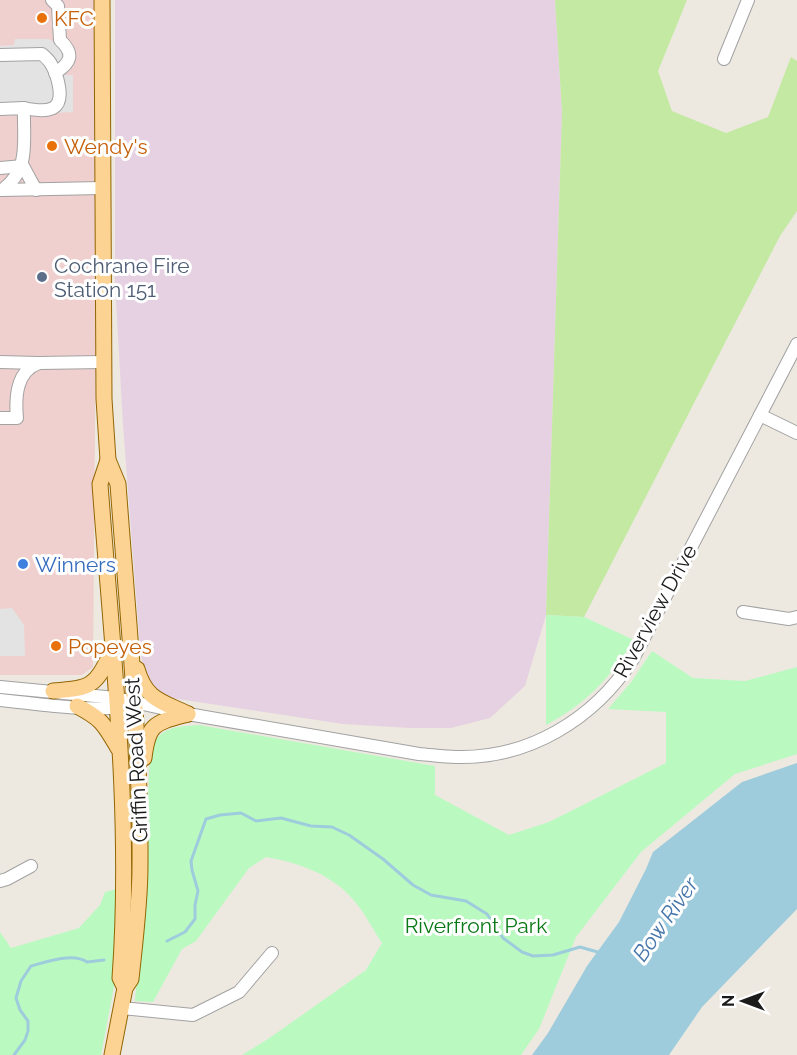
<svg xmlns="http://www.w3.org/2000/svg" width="797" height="1055" viewBox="0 0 797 1055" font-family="Raleway,sans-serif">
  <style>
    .commercial { fill: #efd0ce }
    .industrial { fill: #e6d1e2 }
    .grass { fill: #c4e9a3 }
    .park { fill: #bafac1 }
    .parking { fill: #e3e3e3 }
    .water { fill: #9eccdc }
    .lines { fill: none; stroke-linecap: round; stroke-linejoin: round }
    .stream { stroke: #9eccdc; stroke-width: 3 }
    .minor-casing { stroke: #a2a2a2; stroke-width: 14 }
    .major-casing { stroke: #926500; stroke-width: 17 }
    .minor { stroke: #fff; stroke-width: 12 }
    .major { stroke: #fdd394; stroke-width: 15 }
    .food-dot { fill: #e8710a; stroke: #fff; stroke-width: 2 }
    .service-dot { fill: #5c6f8a; stroke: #fff; stroke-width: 2 }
    .shop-dot { fill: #3f7fe0; stroke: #fff; stroke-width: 2 }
    .labels { text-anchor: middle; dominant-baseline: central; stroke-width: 6; stroke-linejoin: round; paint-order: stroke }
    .food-label { font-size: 21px; fill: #c56008; stroke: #fff; text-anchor: start }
    .service-label { font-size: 21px; fill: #4e5e75; stroke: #fff; text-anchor: start }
    .shop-label { font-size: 21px; fill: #366cbe; stroke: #fff; text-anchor: start }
    .street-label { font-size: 21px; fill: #1b1b1b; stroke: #fff }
    .park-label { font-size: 21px; fill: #097915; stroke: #fff }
    .water-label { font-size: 22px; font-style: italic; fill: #4776ab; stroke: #fff }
  </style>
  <rect width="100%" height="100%" fill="#ede9e0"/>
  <!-- commercial -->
  <polygon class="commercial" points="0,0 102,0 97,189 93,667 82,675 0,675"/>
  <!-- industrial -->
  <polygon class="industrial" points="115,0 555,0 562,112 546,615 525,686 490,718 451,728 410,728 343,724 171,698 159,694 151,686 143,668 139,634 123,425 115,283"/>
  <!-- grass -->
  <polygon class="grass" points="555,0 687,0 658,71 672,111 726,133 768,117 791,57 797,61 797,211 780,236 584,617 546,615 562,112"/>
  <!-- park -->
  <g class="park">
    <path d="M546 615 584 617 634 640C608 680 588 702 546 725Z"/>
    <path d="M652 651 693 678 745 681 797 667V754L735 774 641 852 576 937 539 1029 521 1055H242L268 1039 366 970 382 943C373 930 366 915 356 903 334 875 300 863 266 857L249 868 196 941 182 949 153 1002 135 1001 145 879 150 748C162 726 177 727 199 725L435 766V795L509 835 549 822 666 763V712L608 709 632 681Z"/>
    <polygon points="117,889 115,981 101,1055 0,1055 0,932 11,948 79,928 100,905 105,892"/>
  </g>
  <!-- parking -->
  <g class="parking">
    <polygon points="15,39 49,39 62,48 65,75 73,75 73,112 0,116 0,46 14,45"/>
    <polygon points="12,608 24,625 25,656 0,656 0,609"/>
  </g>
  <!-- water -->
  <polygon class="water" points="797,763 797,909 702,1007 669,1055 532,1055 548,1033 587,966 619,922 646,869 653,852 742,782"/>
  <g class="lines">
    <!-- stream -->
    <g class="stream">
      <polyline points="167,941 185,932 195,919 195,905 198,891 192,870 191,861 206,819 220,815 241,813 256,821 281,818 311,826 332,827 349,835 383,859 413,885 431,895 466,901 487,914 503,938 522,952 533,956 553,955 580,947 601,953"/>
      <path d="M14 1055 25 1040 28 1031V1021L20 1010 16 998 21 981 31 966C46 962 73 952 87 962L104 960"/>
    </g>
    <defs>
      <g id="minor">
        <path d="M52 0 58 6 60 40C75 54 71 63 55 73"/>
        <path d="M0 55 42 54C45 57 49 60 51 64 57 74 66 101 53 108 45 112 33 110 24 108"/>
        <polyline points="724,59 748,0"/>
        <path d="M0 109 24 108C23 141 31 169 2 190"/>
        <polyline points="0,168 23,166 36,190"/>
        <polyline points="1,190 102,188"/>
        <polyline points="0,362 38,363"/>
        <polyline points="760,415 797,433"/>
        <path d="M0 418H17C15 397 16 371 39 363L103 362"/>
        <polyline points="743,612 789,619 797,617"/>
        <path d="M0 687 116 698 188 714 419 754C432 755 444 757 456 757 529 759 594 719 633 659L797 344"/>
        <path d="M0 700C32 703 95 713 124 706"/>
        <polyline points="0,881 7,879 31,866"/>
        <polyline points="122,1008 193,1015 239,992 272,953"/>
      </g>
      <g id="major">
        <path d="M102 0 104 399 108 460 118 484C127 609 141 740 140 866 140 903 135 941 131 979L125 988 112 1055"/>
        <path d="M108 460 100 484C112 648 132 814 120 978L125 988"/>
        <path d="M137 669C146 700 161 701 188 714"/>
        <path d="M53 691C91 688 95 687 111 653"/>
        <path d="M77 706C102 719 104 724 118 748"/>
        <path d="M144 758C148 723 155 723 188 714"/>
      </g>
    </defs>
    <!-- minor casing -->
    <use href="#minor" class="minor-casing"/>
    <!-- major casing -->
    <use href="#major" class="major-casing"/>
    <!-- minor -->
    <use href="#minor" class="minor"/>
    <!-- major -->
    <use href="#major" class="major"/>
  </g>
  <!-- markers -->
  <g class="food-dot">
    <circle cx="42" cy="18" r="6"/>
    <circle cx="52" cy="146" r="6"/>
    <circle cx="56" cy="646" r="6"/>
  </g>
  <circle class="service-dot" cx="42" cy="277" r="6"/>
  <circle class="shop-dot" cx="23" cy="564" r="6"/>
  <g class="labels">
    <!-- food labels -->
    <g class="food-label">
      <text x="54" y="18">KFC</text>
      <text x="64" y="146">Wendy's</text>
      <text x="68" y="646">Popeyes</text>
    </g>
    <!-- service labels -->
    <g class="service-label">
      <text x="54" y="265">Cochrane Fire<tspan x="54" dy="24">Station 151</tspan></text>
    </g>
    <!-- shop labels -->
    <g class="shop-label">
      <text x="35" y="564">Winners</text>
    </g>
    <!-- street labels -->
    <g class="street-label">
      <text transform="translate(655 611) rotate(-61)">Riverview Drive</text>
      <text transform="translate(136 760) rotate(-93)">Griffin Road West</text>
    </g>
    <!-- park labels -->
    <g class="park-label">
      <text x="476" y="925">Riverfront Park</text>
    </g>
    <!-- water labels -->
    <g class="water-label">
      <text transform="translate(665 919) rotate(-55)">Bow River</text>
    </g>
  </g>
  <!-- north arrow -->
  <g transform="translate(743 1001) rotate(270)" stroke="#ffffff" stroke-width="4.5" paint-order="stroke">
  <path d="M0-4.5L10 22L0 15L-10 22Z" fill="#1b1b1b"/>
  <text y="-9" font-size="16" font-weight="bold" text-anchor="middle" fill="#1b1b1b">N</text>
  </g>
</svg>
